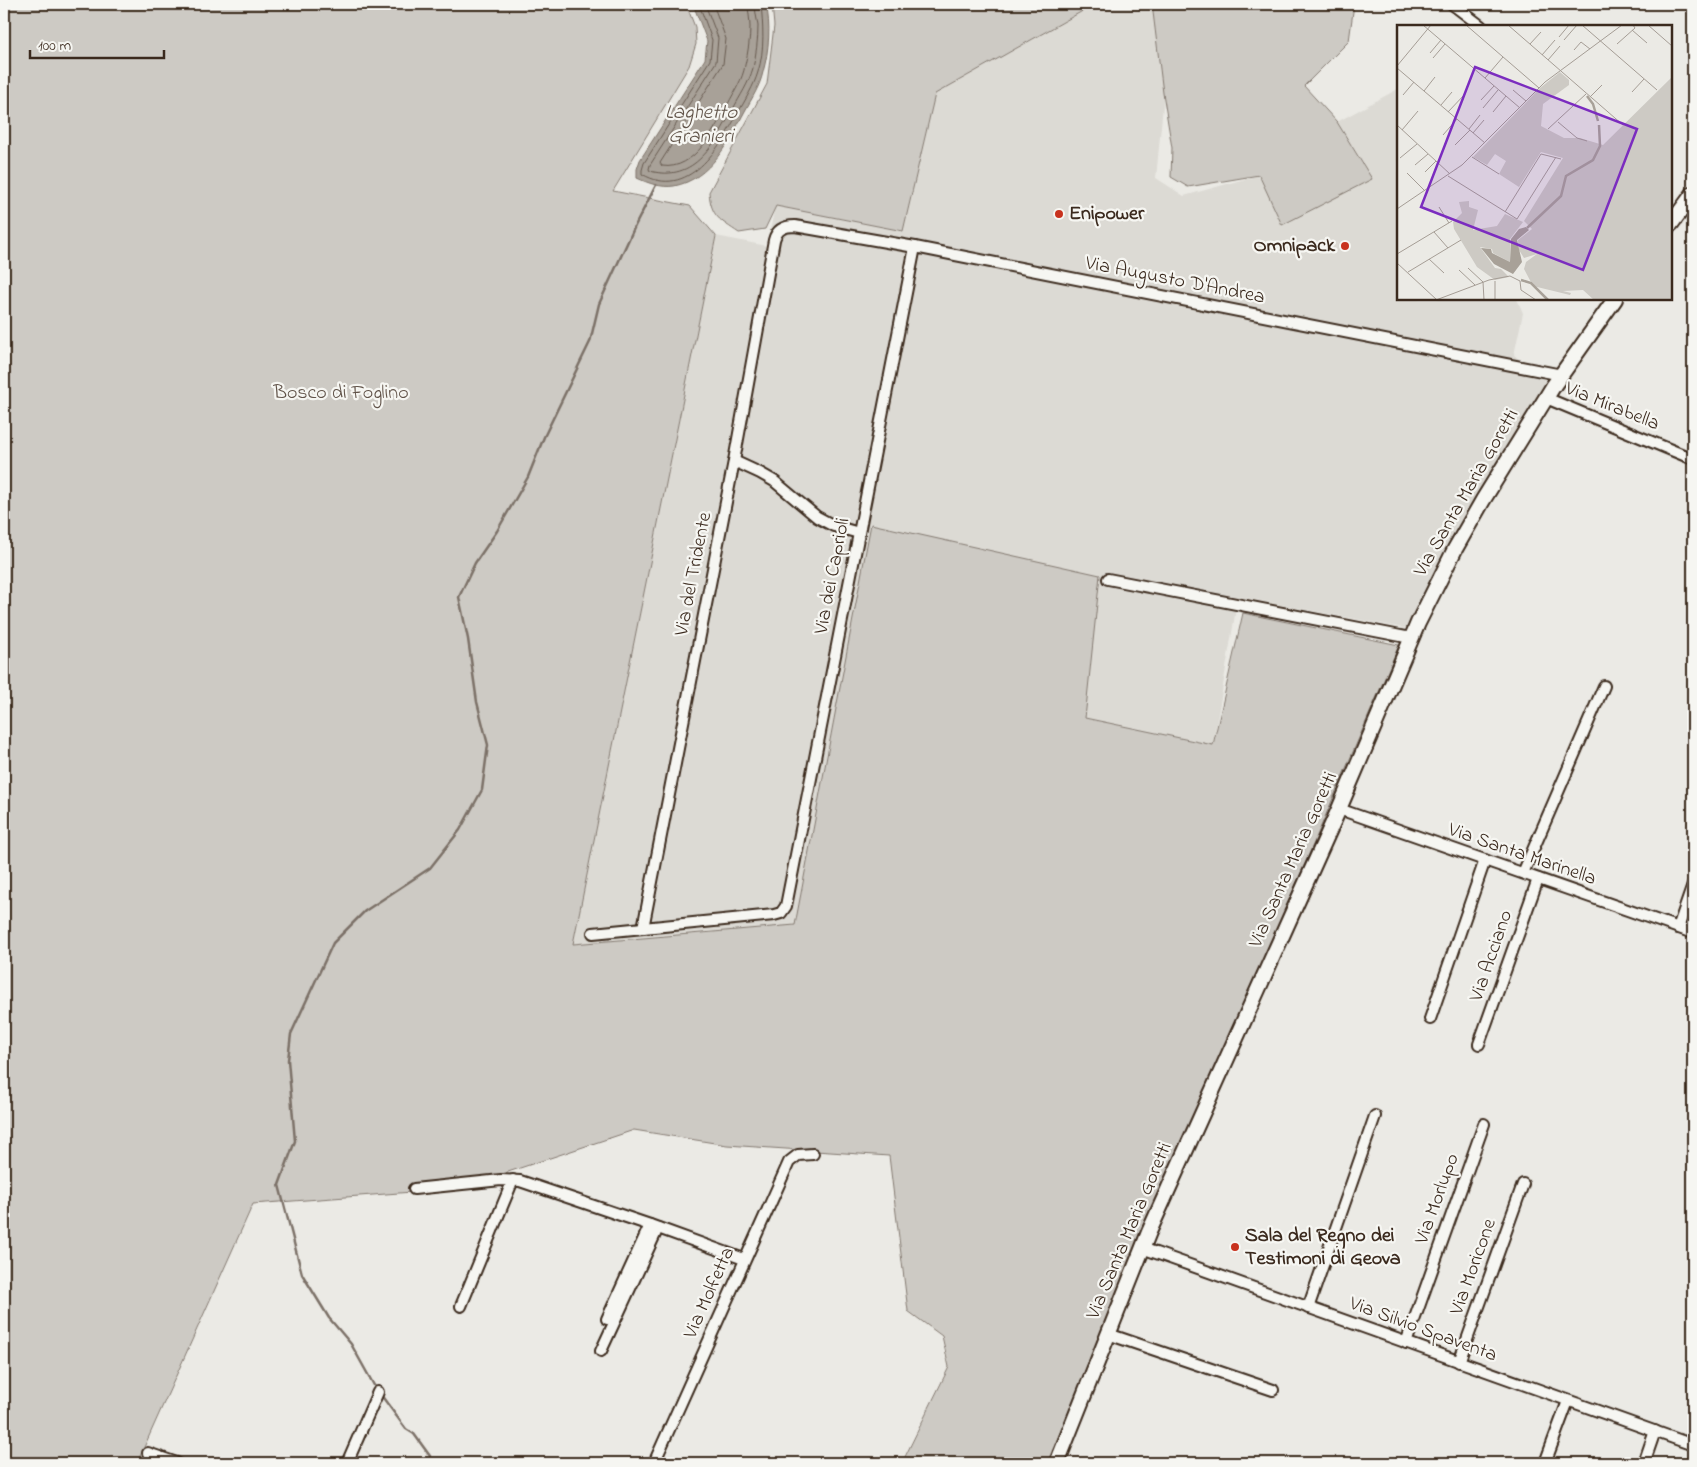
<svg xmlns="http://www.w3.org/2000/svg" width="1697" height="1467" viewBox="0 0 1697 1467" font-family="'Indie Flower',sans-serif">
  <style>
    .built { fill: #dcdad4 }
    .green { fill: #cdcac4; stroke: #847a71 }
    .water { fill: #a8a198; stroke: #7c7167 }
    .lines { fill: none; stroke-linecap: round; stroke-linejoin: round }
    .shore { stroke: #675a4f; stroke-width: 1 }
    .stream { stroke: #7c7167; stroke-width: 2.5 }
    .minor-casing { stroke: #3b2a1e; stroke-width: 14 }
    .secondary-casing { stroke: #3b2a1e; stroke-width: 18 }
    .minor { stroke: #f6f6f2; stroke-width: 10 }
    .secondary { stroke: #f6f6f2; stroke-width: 14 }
    .poi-dot { fill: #c8321e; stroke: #f6f6f2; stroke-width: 2 }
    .labels { text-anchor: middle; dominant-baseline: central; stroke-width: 4.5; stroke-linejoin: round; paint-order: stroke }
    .poi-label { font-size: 20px; font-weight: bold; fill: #3b2a1e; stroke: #f6f6f2; text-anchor: start }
    .street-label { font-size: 20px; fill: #3b2a1e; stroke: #f6f6f2 }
    .park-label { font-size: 20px; fill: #605248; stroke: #f6f6f2 }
    .water-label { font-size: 21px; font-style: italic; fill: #615449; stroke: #f6f6f2 }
    .inset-river { fill: none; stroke: #a8a198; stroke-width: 2.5 }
    .inset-road { fill: none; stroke: #a59d95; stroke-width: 1 }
    .view { fill: #7b2cbf; fill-opacity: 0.15; stroke: #7b2cbf; stroke-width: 2.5 }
    .inset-edge { fill: none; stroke: #3b2a1e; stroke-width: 2.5 }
  </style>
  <rect width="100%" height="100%" fill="#ebeae5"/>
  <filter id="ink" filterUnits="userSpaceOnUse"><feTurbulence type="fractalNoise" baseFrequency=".02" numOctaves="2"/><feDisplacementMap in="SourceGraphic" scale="10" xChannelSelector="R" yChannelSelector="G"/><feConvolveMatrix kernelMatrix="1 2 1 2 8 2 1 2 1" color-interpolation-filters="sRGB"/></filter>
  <g filter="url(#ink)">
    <!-- built -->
    <polygon class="built" points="1095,4 1152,4 1164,95 1156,178 1184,196 1259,175 1372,179 1337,122 1398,89 1398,299 1517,299 1523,313 1514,355 1549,384 1466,513 1443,556 1408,629 1238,597 1213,745 1085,718 872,524 795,925 573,944 716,236 767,246 775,206 903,231 935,94"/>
    <!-- green -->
    <g class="green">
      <polygon points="4,4 686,4 695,27 696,44 689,66 613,191 690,206 716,236 573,944 795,925 871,524 1100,575 1085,718 1213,745 1243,613 1399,645 1047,1463 902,1463 949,1367 942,1336 908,1311 889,1156 727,1145 634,1130 502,1174 492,1186 253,1204 137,1463 4,1463"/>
      <path d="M772 4H1095L935 94 903 231 776 206 765 229 739 233C720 220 711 217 709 192L767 84 774 26Z"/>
      <polygon points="1152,4 1354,4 1349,41 1304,86 1337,122 1372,179 1282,225 1259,175 1188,187 1171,177 1172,148 1163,93"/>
    </g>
    <!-- water -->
    <path class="water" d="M693 4H766C771 25 769 51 763 72 760 86 752 98 745 111 729 141 711 179 674 186 661 188 648 183 637 178V169L640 160 705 59 707 41Z"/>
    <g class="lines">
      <!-- shore -->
      <g class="shore">
        <path d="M699 4 712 40 710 60 644 163 642 170V174C688 201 720 147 738 113 745 100 754 86 758 72 765 49 763 26 761 4"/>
        <path d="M705 4 718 38 716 62 650 165 649 169 650 171C695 183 715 143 733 109 740 96 749 83 753 68 756 55 758 40 758 26 757 19 755 11 755 4"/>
        <path d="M713 4 726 39 723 64 660 163 662 166C695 171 715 128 728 104 734 92 743 79 745 65 748 53 750 39 750 27 750 19 748 11 748 4"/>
      </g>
      <!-- stream -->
      <g class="stream">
        <polyline points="376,1389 351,1344 329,1318 302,1274 279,1185 295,1141 288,1060 291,1034 333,943 365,911 430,868 460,830 482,790 488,745 477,702 468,639 459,597 475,563 497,531 528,477 544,437 590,342 599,304 635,226 656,185"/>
        <polyline points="381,1395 406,1429 414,1434 435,1463"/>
      </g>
      <defs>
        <g id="minor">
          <polyline points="1452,4 1481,26"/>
          <polyline points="1546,398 1693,459"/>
          <polyline points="734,461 760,473 774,481 817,517 834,526 859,533"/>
          <polyline points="1108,579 1411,638"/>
          <polyline points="1339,809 1693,933"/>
          <polyline points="1523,873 1604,686"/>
          <path d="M643 928 734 461 774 240C777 229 784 226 795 226L915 247 1562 375"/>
          <polyline points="1678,928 1693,885"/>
          <polyline points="593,933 774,915 781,913 786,906 915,247"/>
          <polyline points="1430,1019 1485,860"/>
          <polyline points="1479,1044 1538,879"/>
          <polyline points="414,1189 501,1180 520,1181 650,1225 744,1259"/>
          <polyline points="1142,1248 1693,1445"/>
          <polyline points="461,1306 513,1180"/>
          <polyline points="1308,1308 1375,1116"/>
          <polyline points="607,1319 650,1225"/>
          <polyline points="1108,1334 1273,1390"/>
          <polyline points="1406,1343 1484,1124"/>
          <polyline points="601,1351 658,1228"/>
          <polyline points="1459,1362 1523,1184"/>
          <polyline points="148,1453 177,1463"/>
          <polyline points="347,1463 378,1392"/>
          <polyline points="654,1463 789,1162 798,1155 813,1154"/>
          <polyline points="1545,1463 1568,1401"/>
          <polyline points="1644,1463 1655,1431"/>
        </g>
        <g id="secondary">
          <polyline points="1671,224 1693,194"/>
          <polyline points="1057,1463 1149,1232 1339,809 1418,623 1455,549 1483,500 1554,385 1615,299"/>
        </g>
      </defs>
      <!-- minor casing -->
      <use href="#minor" class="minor-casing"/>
      <!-- secondary casing -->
      <use href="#secondary" class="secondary-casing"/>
      <!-- minor -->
      <use href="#minor" class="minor"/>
      <!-- secondary -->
      <use href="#secondary" class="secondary"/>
    </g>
  </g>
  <!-- markers -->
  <g class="poi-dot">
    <circle cx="1059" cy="214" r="5"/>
    <circle cx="1345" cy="246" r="5"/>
    <circle cx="1235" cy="1247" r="5"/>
  </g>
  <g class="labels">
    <!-- poi labels -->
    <g class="poi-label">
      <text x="1069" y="214">Enipower</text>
      <text x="1335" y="246" text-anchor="end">Omnipack</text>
      <text x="1245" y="1236">Sala del Regno dei<tspan x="1245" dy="23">Testimoni di Geova</tspan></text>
    </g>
    <!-- street labels -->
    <g class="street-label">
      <text transform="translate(1175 281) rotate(11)">Via Augusto D'Andrea</text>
      <text transform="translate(1612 407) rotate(22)">Via Mirabella</text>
      <text transform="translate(1467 493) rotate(-60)">Via Santa Maria Goretti</text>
      <text transform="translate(694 574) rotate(-79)">Via del Tridente</text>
      <text transform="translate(833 576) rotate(-79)">Via dei Caprioli</text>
      <text transform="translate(1522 855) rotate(19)">Via Santa Marinella</text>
      <text transform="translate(1294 860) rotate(-66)">Via Santa Maria Goretti</text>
      <text transform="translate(1492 956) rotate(-71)">Via Acciano</text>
      <text transform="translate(1438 1199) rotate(-70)">Via Morlupo</text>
      <text transform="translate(1130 1231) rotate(-67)">Via Santa Maria Goretti</text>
      <text transform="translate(1474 1267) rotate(-70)">Via Moricone</text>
      <text transform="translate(710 1293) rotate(-66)">Via Molfetta</text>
      <text transform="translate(1423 1330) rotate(20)">Via Silvio Spaventa</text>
    </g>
    <!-- park labels -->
    <g class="park-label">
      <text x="341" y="393">Bosco di Foglino</text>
    </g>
    <!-- water labels -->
    <g class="water-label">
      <text x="701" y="113">Laghetto<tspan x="701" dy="24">Granieri</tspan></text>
    </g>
  </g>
  <!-- overview -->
  <g transform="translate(1397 25)">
    <rect width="275" height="275" fill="#ebeae5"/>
    <path d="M163 47 172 55V60L146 79 144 101 167 113H183L206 120 275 52V275H197L186 265 166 266 174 268 173 270 136 261 127 244 129 237 140 229 127 233 122 225 121 215 135 204 127 196 166 133 144 127 122 162 102 149 109 136 98 129 90 140 76 132 143 63ZM72 176V182L81 185 76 205 100 201 108 189 126 197 113 214V237L96 228 95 224 83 222 98 243 104 244 112 252 98 255 80 242 57 204 56 197 65 188 62 177Z" fill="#cdcac4"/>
    <path d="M129 202 132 205 120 215 125 237 116 249 97 239 84 223 94 224 95 228 113 237 114 214 122 204Z" fill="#a8a198"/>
    <path class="inset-river" d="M190 71 196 79 201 96M130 203 164 171 169 151 196 135 203 121 202 100M124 255 134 258 151 275"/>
    <path class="inset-road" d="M26 0 123 83M69 0 142 63M111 0 226 100M185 0 260 65M251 0 275 21M235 5 250 18M162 12 172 0M167 15 180 0M133 19 144 7M220 19 238 3 236 0M177 25 184 17 193 24M33 28 44 15M145 30 158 15M36 33 48 19M151 35 163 21M0 41 34 0M0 43 88 118M88 53 106 32M116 65 129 76M27 66 38 52M235 67 247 54M6 70 17 57M193 72 205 60M84 75 97 61M44 80 55 67M86 83 101 65M51 87 68 69M96 87 109 71M161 97 180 113 190 116M0 100 53 149M72 104 83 90M151 104 189 69M5 105 21 86M76 108 87 95M46 110 60 94M58 120 73 105M75 132 102 149M3 133 20 119M18 140 31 129M28 147 39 136M10 148 28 166M51 151 120 194 159 132M42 182 52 198M0 184 65 140 148 57 225 0M108 187 144 129 164 134M37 207 51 223M0 229 55 196M32 234 47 248M0 238 40 275M71 243 86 257 87 275M62 245 78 260M11 247 64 215M39 275 92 255 113 251 123 256 124 265 139 275M98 275V256"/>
    <path class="view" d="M78 42 240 104 186 245 24 182Z"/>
    <rect width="275" height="275" class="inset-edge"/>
  </g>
  <!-- margin -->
  <rect width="1697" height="1467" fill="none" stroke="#f6f6f2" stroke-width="20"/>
  <rect x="10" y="10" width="1677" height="1447" fill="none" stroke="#3b2a1e" stroke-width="2" filter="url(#ink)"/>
  <!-- scale -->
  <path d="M30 50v8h134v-8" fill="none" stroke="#3b2a1e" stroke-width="2.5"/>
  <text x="38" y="50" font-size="15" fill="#3b2a1e" stroke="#f6f6f2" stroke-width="4" paint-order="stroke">100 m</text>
</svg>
